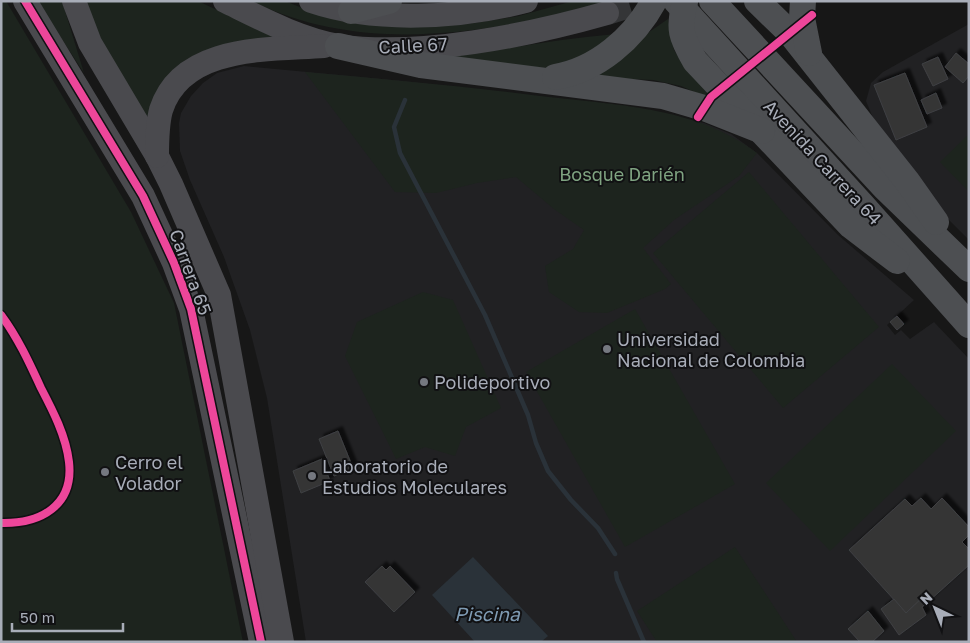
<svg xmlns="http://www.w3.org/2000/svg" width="970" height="643" viewBox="0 0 970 643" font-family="'Golos Text',sans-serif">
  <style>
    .built { fill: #212123 }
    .green { fill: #1d241e }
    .water { fill: #2a3239 }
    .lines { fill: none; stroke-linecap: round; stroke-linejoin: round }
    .stream { stroke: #2a3239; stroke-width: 4.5 }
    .building { fill: #353536; stroke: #3f4043; filter: url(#shadow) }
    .secondary-tunnel { stroke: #343537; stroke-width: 24; stroke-dasharray: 24 12; stroke-linecap: butt }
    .secondary { stroke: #4a4a4e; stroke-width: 24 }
    .primary { stroke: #4d4f52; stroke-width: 26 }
    .cycleway-casing { stroke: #111113; stroke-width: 11 }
    .cycleway { stroke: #ed469a; stroke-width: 8 }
    .poi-dot { fill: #757880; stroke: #111113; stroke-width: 2 }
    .labels { text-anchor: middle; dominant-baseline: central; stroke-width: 4; stroke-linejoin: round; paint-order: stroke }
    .street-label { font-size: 18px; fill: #a8adb8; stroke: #111113 }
    .park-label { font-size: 18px; fill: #7fa381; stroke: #111113 }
    .poi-label { font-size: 18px; fill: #a8adb8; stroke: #111113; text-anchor: start }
    .water-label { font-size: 19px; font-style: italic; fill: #7f9bb3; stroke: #111113 }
  </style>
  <defs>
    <filter id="shadow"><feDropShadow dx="4.5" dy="-4.5" stdDeviation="1" flood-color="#0009"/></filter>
  </defs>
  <rect width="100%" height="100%" fill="#171717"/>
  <!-- built -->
  <g class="built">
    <polygon points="969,24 969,240 944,215 873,118 866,101 871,83 883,72"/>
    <polygon points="244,66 403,81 624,106 704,123 731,134 757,153 838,235 914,300 887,325 895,335 901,330 910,339 934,322 969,359 969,642 306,642 267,398 250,330 224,257 190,180 180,151 179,123 181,113 191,96 203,83 217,73"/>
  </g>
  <!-- green -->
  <g class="green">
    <polygon points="1,1 6,1 131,212 174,303 243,642 1,642"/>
    <polygon points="37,1 62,1 84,73"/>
    <path d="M83 1H198L280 40C217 44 165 47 148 120L113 65Z"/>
    <path d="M252 1H285L312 12 424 26 468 24 519 16 573 1H617C498 31 367 58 252 1Z"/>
    <polygon points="668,19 674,50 686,69 726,106 681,86 653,80 584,77"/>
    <path d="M616 34 600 50 548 69 436 59C496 51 555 39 616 34Z"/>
    <path d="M305 72C383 79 462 86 540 96 613 105 696 106 757 153L739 176 674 220 643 248 671 284 665 289 607 313 579 312 549 292 545 266 573 249 584 230 554 209 516 177 477 183 436 193 395 192Z"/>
    <polygon points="969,134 969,192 940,162"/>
    <polygon points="749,172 879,327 783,408 653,253"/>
    <polygon points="423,292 453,300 501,408 466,427 455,456 425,447 396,459 345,356 357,322"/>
    <polygon points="635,309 735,484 625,547 526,372"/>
    <polygon points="892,364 956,431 830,551 766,483"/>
    <polygon points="735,547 797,642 657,642 637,611"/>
  </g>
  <!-- water -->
  <polygon class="water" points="473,557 548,636 541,642 475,642 432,595"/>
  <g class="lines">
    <!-- stream -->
    <g class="stream">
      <polyline points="405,100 394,127 400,153 485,315 528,415 536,443 548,471 571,500 598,528 615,554"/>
      <polyline points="616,573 617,579 644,642"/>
    </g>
  </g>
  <!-- building -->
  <g class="building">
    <polygon points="956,53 969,64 969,76 963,83 945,67"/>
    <polygon points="938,57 948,79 933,86 922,64"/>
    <polygon points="905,73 927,127 896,140 874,85"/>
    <polygon points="936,93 942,108 927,114 921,100"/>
    <polygon points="897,316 904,324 897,330 890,322"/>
    <polygon points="338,431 353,468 334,476 319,439"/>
    <polygon points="322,459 330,481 301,493 293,471"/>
    <polygon points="921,498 931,509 942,498 969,527 969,535 962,542 969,549 969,565 929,601 924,596 906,613 849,550 905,499 912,506"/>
    <polygon points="382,566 386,570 390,566 415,592 394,612 365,582"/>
    <polygon points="924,596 929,601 922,607 926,615 899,635 881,609 894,599 906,613"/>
    <polygon points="868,611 884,631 872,642 860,642 848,629"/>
  </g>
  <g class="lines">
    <!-- secondary-tunnel -->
    <polyline class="secondary-tunnel" points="607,13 645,1"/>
    <!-- secondary -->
    <g class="secondary">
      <polyline points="25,1 143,196 174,263 191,309 261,642"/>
      <polyline points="74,1 90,43 157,156 171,184 219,295 282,642"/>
      <path d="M225 1C260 18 299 39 339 46 417 58 530 35 607 13"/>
      <path d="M311 1C376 23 460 18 526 1"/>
      <path d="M157 156C157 141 157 125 161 110 182 44 270 50 324 46"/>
    </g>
    <!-- primary -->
    <g class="primary">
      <polyline points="676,1 864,207 969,325"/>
      <polyline points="712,1 885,188 969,269"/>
      <polyline points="757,1 790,33 907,181 936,222"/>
      <polyline points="803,1 802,18 809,53"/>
      <path d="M685 2C678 29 681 37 695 61L851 226 897 261"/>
      <polyline points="351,11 389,1"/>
      <polyline points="338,46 421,65 663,96 704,108 762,131"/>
      <path d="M555 77C597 70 634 38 654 1"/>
    </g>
    <defs>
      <g id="cycleway">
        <polyline points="25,1 143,196 174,263 191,309 261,642"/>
        <polyline points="698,117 711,97 812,15"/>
        <path d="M1 315C18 338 29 362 41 388 53 411 66 436 69 462 74 506 40 524 1 523"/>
      </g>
    </defs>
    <!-- cycleway casing -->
    <use href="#cycleway" class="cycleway-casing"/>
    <!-- cycleway -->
    <use href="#cycleway" class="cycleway"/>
  </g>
  <!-- markers -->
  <g class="poi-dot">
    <circle cx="607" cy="349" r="5"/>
    <circle cx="424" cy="382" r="5"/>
    <circle cx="105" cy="472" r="5"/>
    <circle cx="312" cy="476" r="5"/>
  </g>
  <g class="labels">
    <!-- street labels -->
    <g class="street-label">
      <text transform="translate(413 45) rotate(-3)">Calle 67</text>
      <text transform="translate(823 162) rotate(47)">Avenida Carrera 64</text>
      <text transform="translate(191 272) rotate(70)">Carrera 65</text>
    </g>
    <!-- park labels -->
    <g class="park-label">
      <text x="622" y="174">Bosque Darién</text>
    </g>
    <!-- poi labels -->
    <g class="poi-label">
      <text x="617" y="339">Universidad<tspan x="617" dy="21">Nacional de Colombia</tspan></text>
      <text x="434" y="382">Polideportivo</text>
      <text x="115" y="462">Cerro el<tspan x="115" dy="21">Volador</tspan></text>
      <text x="322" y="466">Laboratorio de<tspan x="322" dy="21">Estudios Moleculares</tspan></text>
    </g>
    <!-- water labels -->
    <g class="water-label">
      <text x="487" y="613">Piscina</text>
    </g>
  </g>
  <!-- border -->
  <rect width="970" height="643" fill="none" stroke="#a8adb8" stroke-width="5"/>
  <!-- north arrow -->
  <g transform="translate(935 608) rotate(317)" stroke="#111113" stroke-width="4" paint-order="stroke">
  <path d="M0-4L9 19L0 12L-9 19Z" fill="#a8adb8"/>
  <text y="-8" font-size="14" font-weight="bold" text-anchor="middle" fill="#a8adb8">N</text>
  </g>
  <!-- scale -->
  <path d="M12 623v8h111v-8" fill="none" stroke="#a8adb8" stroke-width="2.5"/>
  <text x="20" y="623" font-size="15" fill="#a8adb8" stroke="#111113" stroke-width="4" paint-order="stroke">50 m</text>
</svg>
